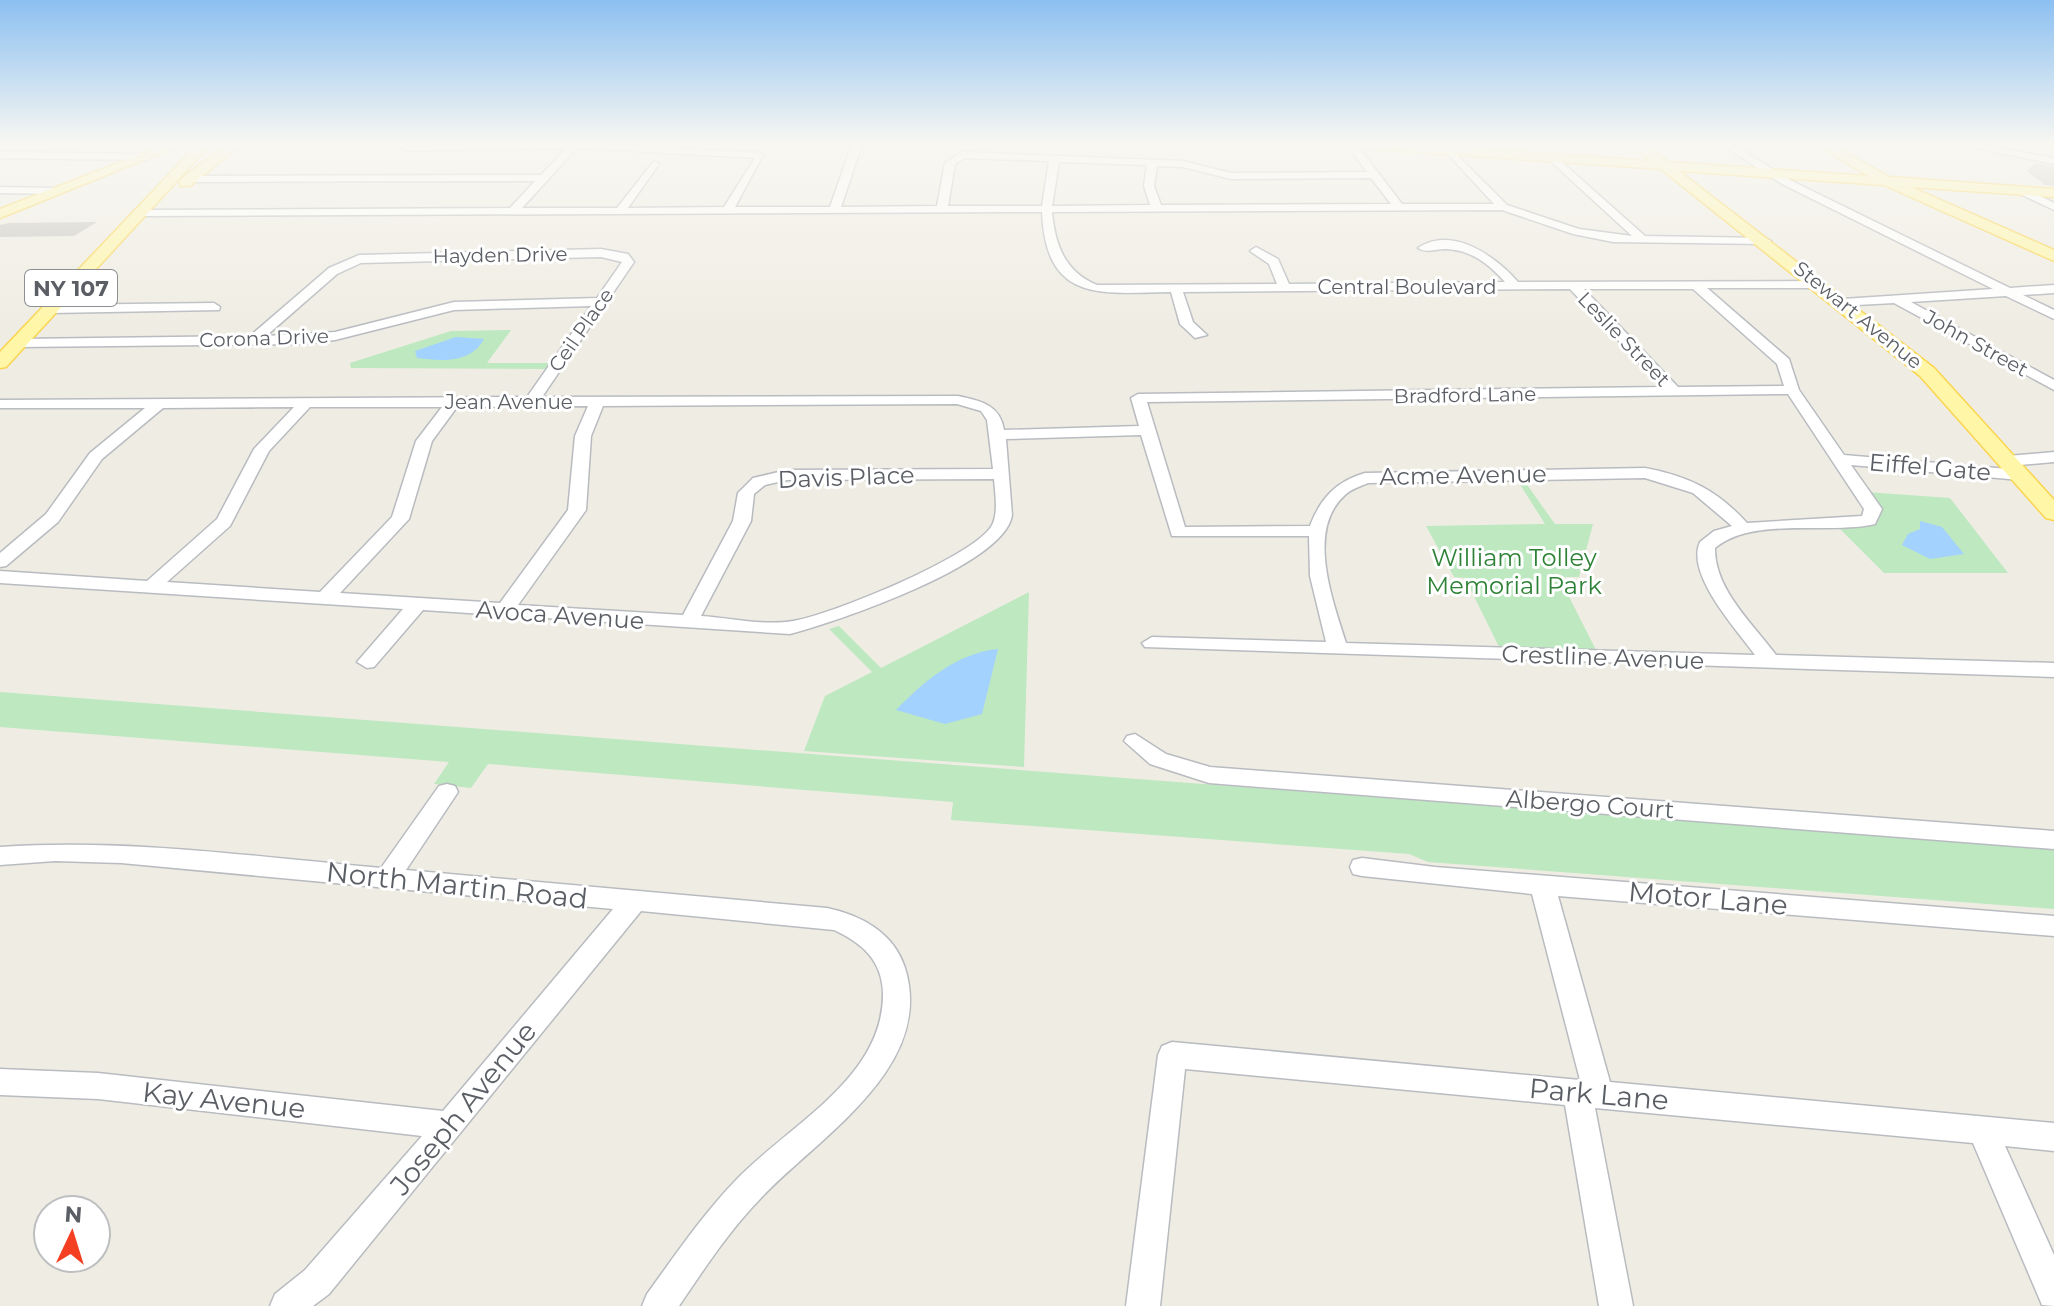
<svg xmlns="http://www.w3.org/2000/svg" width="2054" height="1306" viewBox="0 0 2054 1306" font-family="Montserrat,sans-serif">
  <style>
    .green { fill: #bde8c0 }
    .water { fill: #a3d2ff }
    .building { fill: #cac7c0 }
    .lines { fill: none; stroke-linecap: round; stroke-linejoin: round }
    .minor-casing { stroke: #b8bbc0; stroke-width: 3 }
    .major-casing { stroke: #fbd450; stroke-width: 3 }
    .minor { fill: #fff; fill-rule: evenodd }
    .major { fill: #fff6a8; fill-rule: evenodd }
    .rail-casing { stroke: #b6b7b8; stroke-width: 5 }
    .rail { stroke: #fff; stroke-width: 3; stroke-dasharray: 8; stroke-linecap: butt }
    .labels { text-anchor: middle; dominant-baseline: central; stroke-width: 6; stroke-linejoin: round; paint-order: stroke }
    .far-street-label { font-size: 20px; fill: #5b5f65; stroke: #fff }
    .shield { fill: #fff; stroke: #8c8f93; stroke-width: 2 }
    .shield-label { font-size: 22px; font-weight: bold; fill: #5b5f65 }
    .street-label { font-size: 24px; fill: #5b5f65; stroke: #fff }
    .park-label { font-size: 24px; fill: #2e8236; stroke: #fff }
    .near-street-label { font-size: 28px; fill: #5b5f65; stroke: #fff }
  </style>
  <rect width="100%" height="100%" fill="#efede3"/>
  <!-- green -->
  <g class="green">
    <polygon points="511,330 487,363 550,363 545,369 351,368 350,363 451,331"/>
    <polygon points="1514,475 1520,475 1555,524 1593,524 1579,577 1559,577 1596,650 1499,647 1465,578 1454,577 1426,526 1545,524"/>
    <polygon points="1866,492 1950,498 2008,573 1884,573 1839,528 1862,527 1879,518 1879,509"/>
    <polygon points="1029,592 1024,767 804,751 825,696 872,672 829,629 839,626 881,668"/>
    <polygon points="0,692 2054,849 2054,909 1428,862 1409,854 951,820 953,802 488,764 471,788 434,784 449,762 0,727"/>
  </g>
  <!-- water -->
  <g class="water">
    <path d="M456 337 484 339C470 364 442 361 417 358L415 351Z"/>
    <polygon points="1920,521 1942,527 1964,554 1930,559 1902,545 1908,534 1920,529"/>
    <path d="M998 649 982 714 945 724 896 710C924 681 957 653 998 649Z"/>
  </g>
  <!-- building -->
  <g class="building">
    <polygon points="2035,163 2054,167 2054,186 2045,185 2027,171"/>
    <polygon points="97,222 74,236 0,237 0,225 9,223"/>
  </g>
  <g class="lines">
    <defs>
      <g id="minor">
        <path d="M459 144H597L764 153 735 207H830L852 144H862L841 207 937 206 945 163 962 152 1183 161 1231 173 1367 172 1346 144H1356L1402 204H1494L1446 152 1449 147 1507 205 1579 229 1632 236 1546 157 1554 155 1645 236 1765 238 1771 241 1765 244 1613 242 1573 234 1502 210 1052 212C1055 245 1065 272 1097 285L1277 284 1269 264 1250 251 1256 247 1278 259 1289 284 1505 282C1488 263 1470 249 1443 249 1434 250 1426 253 1418 248 1453 225 1496 257 1518 282L1824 281V287L1820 288H1707L1789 359 1799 390 1844 455 2020 470 2028 475 2020 480 1851 465 1882 509 1875 524C1828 535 1753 516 1715 548 1714 589 1753 624 1776 655L2054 663V677L1145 647 1142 643 1152 637 1326 642 1310 576 1309 536H1172L1141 435 1006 439 1012 515C1005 565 836 622 790 634L423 610 374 667 367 668 357 662 403 609 0 583V571L147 581 217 519 254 449 294 407 163 408 102 459 58 522 6 566 0 567V553L46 514 90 453 145 408H0V400L527 397 591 306 454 310 335 340 299 344 19 347 12 343 19 339 250 336 329 268 359 255 601 249 628 254 634 262 542 397 958 396C980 401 1000 404 1004 430L1139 426 1131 398 1138 394 1662 387 1570 289 1183 292 1193 322 1207 335 1195 338 1180 324 1171 292C1101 293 1046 304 1042 212L143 216 138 213 143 210 510 208 535 181 189 182 184 179 189 176 541 175 567 148 407 151 402 148ZM577 148 755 158 724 207 628 208 659 164 654 161 617 208H522ZM964 158 1049 161 1042 206H948L955 164ZM1059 162 1147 165 1144 186 1150 205 1052 206ZM1157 166 1183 167 1231 179 1371 178 1391 204 1161 205 1154 186ZM601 257 622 262 597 298 454 302 335 332 266 336 337 274 361 263ZM1584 289H1693L1777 364 1784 386 1678 387ZM1788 394 1864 509 1862 516 1747 523C1717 490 1688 476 1645 468L1365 473C1336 481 1320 499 1310 526L1185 527 1147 402ZM957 404 981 411 987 420 993 469 787 470 753 478 738 493 733 521 683 615 518 605 586 510 591 436 603 406ZM588 406 575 436 568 510 500 603 340 593 409 519 432 441 457 407ZM310 407H442L416 441 392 517 320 592 167 582 230 526 269 451ZM1645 478 1693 493 1732 526 1714 531 1700 542C1685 574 1737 630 1755 655L1346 643C1333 601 1305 529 1346 494 1352 489 1361 486 1368 483ZM994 479C995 493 999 515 991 527 970 558 831 615 793 621 765 626 730 618 701 616L751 521 754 494 765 485 787 480Z"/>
        <polygon points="1721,144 1732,144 1790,180 2010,288 2054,285 2054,293 2023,295 2054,310 2054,319 2006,296 1911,302 2054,380 2054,390 1894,303 1838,306 1838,300 1843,299 1993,289 1782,184"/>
        <polygon points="1956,144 1975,144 2054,158 2054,164"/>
        <polygon points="0,152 147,154 152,157 147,160 0,158"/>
        <polygon points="0,187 56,188 61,191 56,194 0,193"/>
        <polygon points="2018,189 2026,189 2054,203 2054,210 2018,193"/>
        <polygon points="214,303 220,307 219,310 51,313 45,309 51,305"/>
        <polygon points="2054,452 2054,462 2008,466 2000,461 2008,456"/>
        <polygon points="1135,734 1166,754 1210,767 2054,831 2054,849 1209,783 1150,764 1124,741 1127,736"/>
        <path d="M447 784 455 786 458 792 406 870 827 908C861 915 894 933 905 968 936 1068 817 1138 760 1199 729 1231 704 1269 679 1306H642L647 1294C676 1254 703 1214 737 1179 789 1125 884 1078 883 993 882 960 862 943 834 930L641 911 329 1294 313 1306H270L275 1294 305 1270 422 1136 98 1099 0 1095V1069L98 1073 443 1111 613 909 121 863 55 861 0 865V847C127 838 255 857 381 868L439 786Z"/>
        <polygon points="1362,858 1435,867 2054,916 2054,936 1558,896 1610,1082 2054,1123 2054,1151 2005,1146 2054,1255 2054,1306 2042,1305 1973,1143 1595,1108 1633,1306 1599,1306 1565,1105 1185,1069 1160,1306 1126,1306 1158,1055 1162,1046 1172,1042 1580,1080 1532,894 1362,876 1353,874 1350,867 1353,860"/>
      </g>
      <g id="major">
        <polygon points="167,144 183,144 0,218 0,209"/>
        <polygon points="198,144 211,144 6,367 0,368 0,352"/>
        <polygon points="228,144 241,144 190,186 180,186 180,180"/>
        <polygon points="1350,144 1404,144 1651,161 1631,144 1644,144 1668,162 1868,176 1816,144 1830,144 1889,177 2054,189 2054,197 1911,187 2054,250 2054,261 1884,185 1679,171 1934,368 2054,500 2054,520 2046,518 1920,376 1661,169 1356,148"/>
      </g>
    </defs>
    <!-- minor casing -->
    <use href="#minor" class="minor-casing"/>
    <!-- major casing -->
    <use href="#major" class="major-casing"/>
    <!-- minor -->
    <use href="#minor" class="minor"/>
    <!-- major -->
    <use href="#major" class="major"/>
    <defs>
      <polyline id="rail" points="2046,144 2054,145"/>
    </defs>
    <!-- rail casing -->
    <use href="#rail" class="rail-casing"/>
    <!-- rail -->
    <use href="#rail" class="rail"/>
  </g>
  <!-- sky -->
  <linearGradient id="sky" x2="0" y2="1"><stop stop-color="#8cc0f1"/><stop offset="0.44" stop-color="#f8f7f2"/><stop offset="1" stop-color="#f8f7f2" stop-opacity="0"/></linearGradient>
  <rect width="2054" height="326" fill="url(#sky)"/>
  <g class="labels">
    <!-- far-street labels -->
    <g class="far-street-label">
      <text transform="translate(500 255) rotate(-1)">Hayden Drive</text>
      <text x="1407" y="287">Central Boulevard</text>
      <text transform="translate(1858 315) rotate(39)">Stewart Avenue</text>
      <text transform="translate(581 330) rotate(-55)">Ceil Place</text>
      <text transform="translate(264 338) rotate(-2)">Corona Drive</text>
      <text transform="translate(1624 339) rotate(46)">Leslie Street</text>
      <text transform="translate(1976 343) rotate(29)">John Street</text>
      <text transform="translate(1465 395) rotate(-1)">Bradford Lane</text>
      <text x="509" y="402">Jean Avenue</text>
    </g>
    <!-- shield labels -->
    <rect class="shield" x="25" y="270" width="92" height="36" rx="6"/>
    <g class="shield-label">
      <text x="71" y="288">NY 107</text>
    </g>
    <!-- street labels -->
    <g class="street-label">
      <text transform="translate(1930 467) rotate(5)">Eiffel Gate</text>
      <text transform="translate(1463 475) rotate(-1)">Acme Avenue</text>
      <text transform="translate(846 477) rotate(-2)">Davis Place</text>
      <text transform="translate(560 615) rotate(4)">Avoca Avenue</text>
      <text transform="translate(1603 657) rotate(2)">Crestline Avenue</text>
      <text transform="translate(1590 804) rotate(4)">Albergo Court</text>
    </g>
    <!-- park labels -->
    <g class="park-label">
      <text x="1514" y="557">William Tolley<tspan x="1514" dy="28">Memorial Park</tspan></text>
    </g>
    <!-- near-street labels -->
    <g class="near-street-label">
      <text transform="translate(457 885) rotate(6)">North Martin Road</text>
      <text transform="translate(1708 898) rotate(5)">Motor Lane</text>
      <text transform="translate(1599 1094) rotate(5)">Park Lane</text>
      <text transform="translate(224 1100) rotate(6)">Kay Avenue</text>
      <text transform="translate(463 1108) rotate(-51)">Joseph Avenue</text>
    </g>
  </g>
  <!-- north arrow -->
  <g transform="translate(72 1234) rotate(4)"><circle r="38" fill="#ffffff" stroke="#bdbfc1" stroke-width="2"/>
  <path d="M0-6L14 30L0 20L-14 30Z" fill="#f53f23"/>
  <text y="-12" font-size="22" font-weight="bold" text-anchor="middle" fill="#5b5f65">N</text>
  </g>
</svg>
